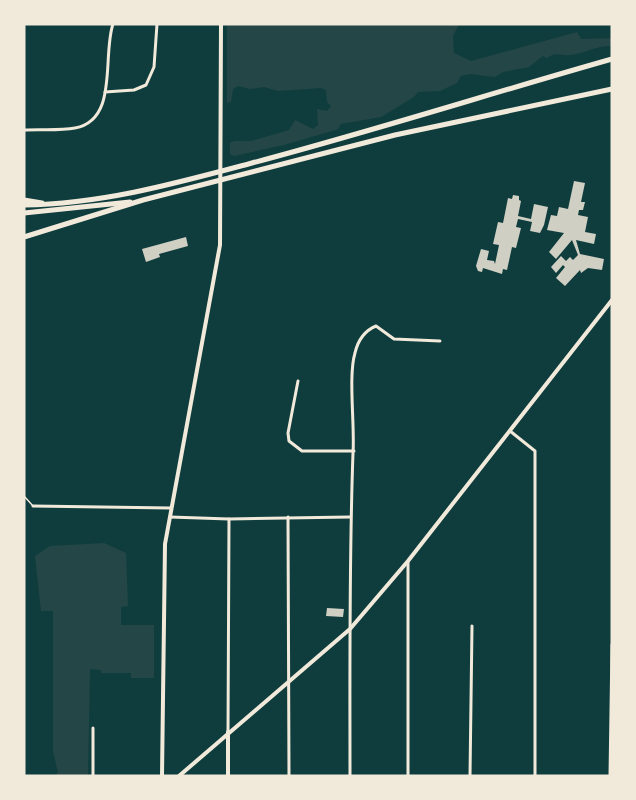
<svg xmlns="http://www.w3.org/2000/svg" width="636" height="800" viewBox="0 0 636 800" font-family="Signika,sans-serif">
  <style>
    .green { fill: #244646 }
    .building { fill: #cfcfc3 }
    .lines { fill: none; stroke-linecap: round; stroke-linejoin: round }
    .service { stroke: #f1e9da; stroke-width: 1.5 }
    .minor { stroke: #f1e9da; stroke-width: 3 }
    .tertiary { stroke: #f1e9da; stroke-width: 4 }
    .secondary { stroke: #f1e9da; stroke-width: 4 }
    .motorway { stroke: #f1e9da; stroke-width: 5 }
  </style>
  <rect width="100%" height="100%" fill="#0f3d3e"/>
  <!-- green -->
  <g class="green">
    <path d="M227 24H459L453 36 454 53 471 61 577 32 581 39 612 38V46C593 46 585 54 570 55 560 56 556 51 547 58L543 56 529 67 503 72 495 77 470 74 461 76 457 83 440 91 418 92 414 97 381 117 341 124 338 129 332 131 284 145 234 156 230 154V143L234 141H251L289 130 295 120 313 129 318 125 317 109 327 111 331 106 327 102 326 90 321 88 278 91 264 87 250 89 238 86 233 89 231 102 227 103Z"/>
    <polygon points="104,543 126,553 128,606 121,607 121,625 154,625 154,678 131,678 131,673 101,673 101,670 90,669 88,776 53,776 58,773 53,751 53,611 41,611 35,556 50,546"/>
  </g>
  <!-- building -->
  <g class="building">
    <polygon points="574,181 585,183 581,202 585,202 583,210 579,210 578,215 588,217 585,232 596,234 594,244 576,240 580,254 604,259 602,270 588,268 581,273 580,270 565,286 556,278 565,267 563,265 556,273 551,267 561,256 566,261 570,257 573,260 578,255 572,240 556,259 549,252 564,233 547,230 551,215 557,216 559,207 568,209"/>
    <polygon points="513,195 519,196 519,200 521,201 518,216 531,219 534,204 548,207 544,225 540,233 530,231 532,222 518,219 516,227 521,228 516,248 512,247 507,270 503,269 502,274 483,268 482,272 478,271 476,266 481,249 489,251 487,260 494,261 495,264 499,245 493,244 498,222 503,223 508,198 512,199"/>
    <polygon points="186,237 188,246 159,254 160,257 146,262 142,249"/>
    <polygon points="327,608 344,609 343,617 326,616"/>
  </g>
  <g class="lines">
    <!-- service -->
    <polyline class="service" points="24,496 33,506"/>
    <!-- minor -->
    <g class="minor">
      <polyline points="105,92 134,90 146,85 154,67 157,24"/>
      <path d="M24 130C40 129 59 131 75 128 119 120 102 56 113 24"/>
      <polyline points="298,381 288,433 289,441 302,451 354,451"/>
      <polyline points="510,431 535,451 535,776"/>
      <polyline points="33,506 170,508"/>
      <polyline points="170,517 229,519 350,517"/>
      <polyline points="288,517 289,776"/>
      <polyline points="93,728 93,776"/>
      <polyline points="228,732 229,519"/>
      <path d="M350 776C350 668 349 561 353 453 355 426 348 376 355 353 358 340 364 331 376 326L394 339 440 341"/>
      <polyline points="408,776 408,562"/>
      <polyline points="470,776 472,626"/>
      <polyline points="610,776 612,645"/>
    </g>
    <!-- tertiary -->
    <g class="tertiary">
      <polyline points="162,776 165,544 220,245 221,24"/>
      <polyline points="228,776 228,732"/>
    </g>
    <!-- secondary -->
    <polyline class="secondary" points="179,776 350,629 408,561 612,300"/>
    <!-- motorway -->
    <g class="motorway">
      <polyline points="24,200 42,203"/>
      <path d="M24 205C102 204 177 183 252 163 373 131 492 93 612 59"/>
      <polyline points="24,213 130,202"/>
      <polyline points="24,237 143,200 395,135 612,89"/>
    </g>
  </g>
  <!-- border -->
  <rect width="636" height="800" fill="none" stroke="#f1e9da" stroke-width="51"/>
</svg>
